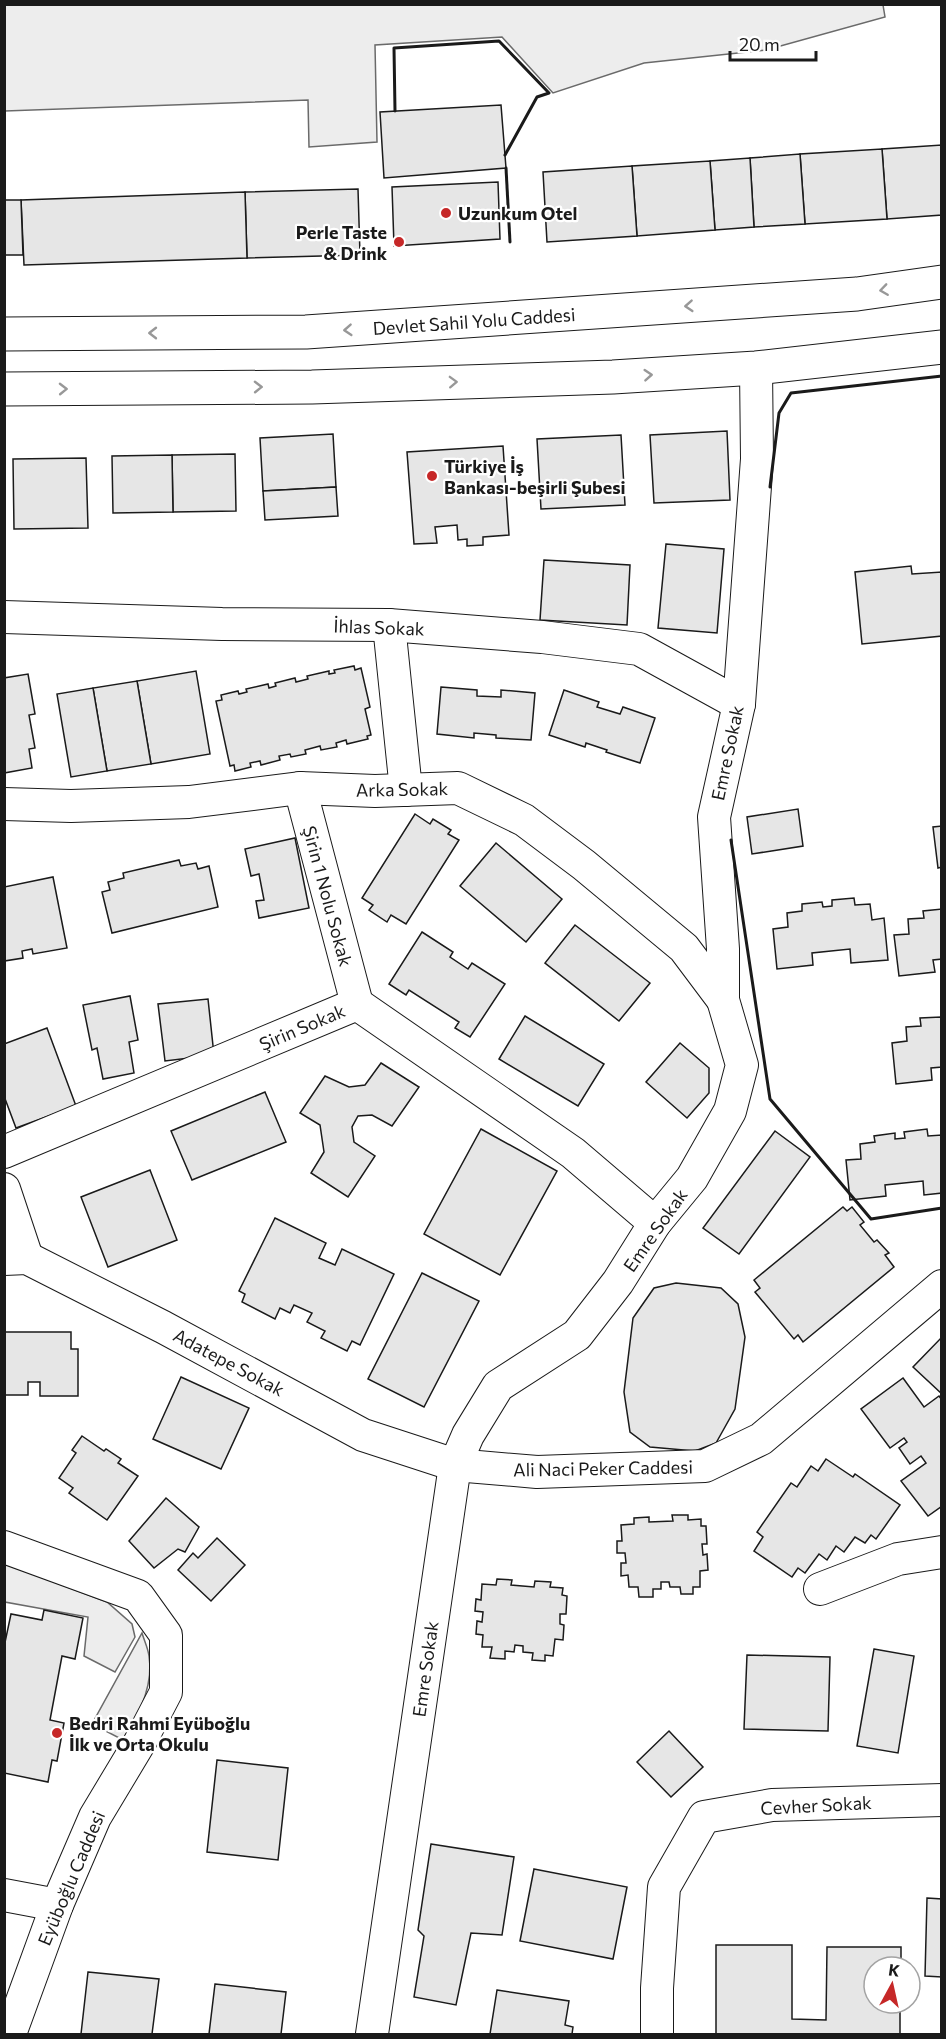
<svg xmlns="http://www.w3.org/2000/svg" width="946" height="2039" viewBox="0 0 946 2039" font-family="Commissioner,sans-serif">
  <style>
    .green { fill: #ededed; stroke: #6a6a6a; stroke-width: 1.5 }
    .building { fill: #e6e6e6; stroke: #1a1a1a; stroke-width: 1.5 }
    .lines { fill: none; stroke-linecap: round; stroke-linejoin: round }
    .minor-casing { stroke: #1a1a1a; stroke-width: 34 }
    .major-casing { stroke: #1a1a1a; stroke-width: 35 }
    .minor { stroke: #fff; stroke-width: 32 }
    .major { stroke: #fff; stroke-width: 33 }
    .wall { stroke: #1a1a1a; stroke-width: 3 }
    .oneway { stroke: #989898 }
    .poi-dot { fill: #c62828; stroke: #fff; stroke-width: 2 }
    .labels { text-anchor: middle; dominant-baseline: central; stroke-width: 4.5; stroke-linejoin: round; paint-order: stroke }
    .poi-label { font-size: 18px; font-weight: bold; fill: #1a1a1a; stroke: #fff; text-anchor: start }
    .street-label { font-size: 18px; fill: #1a1a1a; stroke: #fff }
  </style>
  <rect width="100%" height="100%" fill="#fff"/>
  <!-- green -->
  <g class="green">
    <polygon points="883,5 885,17 766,50 644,63 553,93 502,37 375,45 377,142 309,147 308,100 5,111 5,5"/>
    <polygon points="4,1563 107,1602 132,1624 135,1637 115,1672 84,1656 88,1617 5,1602"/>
    <path d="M142 1633C144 1640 148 1648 149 1656 154 1686 138 1714 125 1741L92 1724Z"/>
  </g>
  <!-- building -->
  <g class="building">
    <polygon points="501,105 506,168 384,178 380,112"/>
    <polygon points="942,145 942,215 887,219 882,149"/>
    <polygon points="882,149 887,219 805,224 800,154"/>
    <polygon points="800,154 805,224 754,227 750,158"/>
    <polygon points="750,158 754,227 715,230 710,161"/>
    <polygon points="710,161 715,230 637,236 632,166"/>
    <polygon points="632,166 637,236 547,242 543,172"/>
    <polygon points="498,182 500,239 394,246 392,187"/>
    <polygon points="358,189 360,255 247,258 245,192"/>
    <polygon points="245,192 247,258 24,265 21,200"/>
    <polygon points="4,200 21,200 23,255 4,255"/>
    <polygon points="727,431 730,500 654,503 650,435"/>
    <polygon points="333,434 336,487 263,491 260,438"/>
    <polygon points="621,435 625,505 541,509 537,439"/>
    <polygon points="503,446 509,535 483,537 483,545 467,546 467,539 458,540 457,525 435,527 437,543 414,544 407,452"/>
    <polygon points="235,454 236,511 173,512 172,455"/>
    <polygon points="172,455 173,512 113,513 112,456"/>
    <polygon points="86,458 88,528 14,529 13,459"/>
    <polygon points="336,487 338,516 265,520 263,491"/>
    <polygon points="666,544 724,549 717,633 658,628"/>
    <polygon points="544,560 630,565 627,625 540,620"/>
    <polygon points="911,566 912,574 942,572 942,636 862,644 855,572"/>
    <polygon points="354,666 355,670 361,668 370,707 365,709 371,735 367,736 368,739 347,744 346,740 336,743 337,747 321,750 320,746 305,750 306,754 291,757 290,754 279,756 280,760 261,765 260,761 250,763 251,767 235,771 234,765 230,766 216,701 222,700 221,695 238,691 239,694 247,692 246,689 268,684 269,688 276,686 275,683 295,678 296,682 308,679 307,676 329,671 329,674 335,673 334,670"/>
    <polygon points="196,671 210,754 151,764 137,681"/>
    <polygon points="28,674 35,714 29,715 35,748 29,749 32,768 4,773 4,678"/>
    <polygon points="137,681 151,764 107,771 93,688"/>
    <polygon points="441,687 477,690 477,696 501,697 501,690 535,693 531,740 496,738 496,735 474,733 474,738 437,734"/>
    <polygon points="93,688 107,771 71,777 57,694"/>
    <polygon points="564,690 599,702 597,707 620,714 623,707 655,718 640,763 606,752 607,750 586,743 585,747 549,735"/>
    <polygon points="798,809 803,846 752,854 747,817"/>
    <polygon points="415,814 430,824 433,819 451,830 448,834 459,840 406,924 391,915 387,922 369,910 373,905 362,898"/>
    <polygon points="942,826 942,867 938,868 933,827"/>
    <polygon points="295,838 309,908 259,918 256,901 264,900 259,874 251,876 245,849"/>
    <polygon points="496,843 562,899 526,942 460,886"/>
    <polygon points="179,860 181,866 196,863 198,869 209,866 218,907 112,933 102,892 110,890 108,882 124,878 123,873"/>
    <polygon points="53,877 67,948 33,954 32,949 22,951 23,958 4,961 4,887"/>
    <polygon points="854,898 855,905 870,904 872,920 884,918 888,960 851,963 850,949 812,953 813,965 777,969 773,929 788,927 787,913 802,911 802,904 822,902 823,907 832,906 832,900"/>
    <polygon points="942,909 942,959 933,960 935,972 899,976 894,935 909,934 908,919 924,918 923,911"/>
    <polygon points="575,925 650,983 619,1021 545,963"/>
    <polygon points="422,932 453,952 450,957 468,969 472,963 505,984 470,1037 455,1028 459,1022 409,990 406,995 389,984"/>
    <polygon points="130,996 138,1040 129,1042 134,1073 103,1079 97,1048 92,1050 83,1005"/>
    <polygon points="208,999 214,1055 165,1061 158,1004"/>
    <polygon points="525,1016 604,1064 578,1106 499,1059"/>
    <polygon points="941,1017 942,1067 931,1068 932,1080 896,1084 892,1043 907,1041 906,1027 921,1026 920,1018"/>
    <polygon points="47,1028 76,1106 16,1128 4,1096 4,1044"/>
    <polygon points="680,1043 709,1068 709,1093 687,1118 646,1082"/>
    <polygon points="381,1063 419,1087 392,1126 372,1115 358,1116 352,1127 354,1142 375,1156 348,1197 311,1173 324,1152 320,1125 300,1113 325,1076 349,1087 365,1085"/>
    <polygon points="265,1092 286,1142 192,1180 171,1131"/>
    <polygon points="481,1129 557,1171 500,1275 424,1234"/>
    <polygon points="927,1129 928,1136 942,1135 942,1193 924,1195 923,1181 885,1185 886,1196 850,1200 846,1160 861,1159 860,1144 875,1142 874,1136 895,1133 895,1139 905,1138 904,1132"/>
    <polygon points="775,1131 810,1157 739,1254 703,1228"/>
    <polygon points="150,1170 177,1240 108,1267 81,1197"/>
    <polygon points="843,1207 847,1211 852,1207 864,1222 860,1225 874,1242 877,1240 889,1253 885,1255 894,1267 803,1342 798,1335 794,1339 755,1292 760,1288 754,1280"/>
    <polygon points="275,1218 326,1243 319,1258 335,1265 342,1249 394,1274 360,1345 352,1341 347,1351 321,1338 325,1331 307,1322 312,1313 294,1305 290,1313 280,1308 275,1319 242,1302 245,1294 239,1291"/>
    <polygon points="422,1273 479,1301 424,1407 368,1379"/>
    <polygon points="676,1283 721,1288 738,1304 745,1337 735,1409 716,1443 695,1451 650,1447 630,1432 624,1392 633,1318 654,1288"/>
    <polygon points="4,1332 71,1332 71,1349 78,1349 78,1396 40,1396 40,1382 28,1382 28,1395 4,1395"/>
    <polygon points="942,1337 942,1394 913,1367"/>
    <polygon points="181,1377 249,1408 221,1469 153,1439"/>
    <polygon points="903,1378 924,1407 939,1396 942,1400 942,1506 928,1516 901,1481 926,1463 921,1456 910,1464 899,1448 907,1442 904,1438 890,1448 861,1409"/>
    <polygon points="82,1436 104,1451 106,1449 121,1459 118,1463 138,1476 107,1520 69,1493 73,1488 59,1478 76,1453 72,1450"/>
    <polygon points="826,1459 853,1477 855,1474 900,1505 876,1539 871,1535 865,1543 855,1537 844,1552 836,1546 827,1560 819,1554 805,1573 798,1568 792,1577 754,1551 763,1537 757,1532 791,1483 797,1487 811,1466 818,1471"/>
    <polygon points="166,1498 199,1527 185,1552 178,1549 154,1568 129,1541"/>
    <polygon points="672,1515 688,1515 688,1520 701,1519 701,1526 706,1526 707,1544 702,1544 703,1555 707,1554 708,1570 700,1571 700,1587 693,1587 693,1594 681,1594 680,1587 670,1587 669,1582 661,1582 661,1589 653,1589 653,1597 639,1597 638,1587 629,1587 628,1575 621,1576 621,1563 626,1563 625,1553 617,1553 617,1541 622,1541 621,1525 634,1524 634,1518 649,1517 649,1522 673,1521"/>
    <polygon points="217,1538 245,1565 211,1601 178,1570 193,1553 198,1558"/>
    <polygon points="497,1579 512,1580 511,1585 534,1587 535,1581 551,1582 550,1587 563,1588 562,1595 567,1596 566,1614 560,1614 560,1624 564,1625 563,1640 555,1639 553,1656 545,1655 545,1661 532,1660 533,1653 523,1652 523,1646 515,1645 514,1652 505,1651 505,1659 490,1658 492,1647 482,1647 483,1635 476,1634 477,1621 482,1622 483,1612 475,1611 476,1599 481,1600 482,1584 496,1585"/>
    <polygon points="44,1610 83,1618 75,1659 62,1656 50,1720 64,1723 57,1761 52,1760 48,1782 4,1773 4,1647 11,1614 42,1620"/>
    <polygon points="874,1649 914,1656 898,1753 857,1746"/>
    <polygon points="747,1655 830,1657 828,1731 744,1729"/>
    <polygon points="669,1731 703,1767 671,1797 637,1762"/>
    <polygon points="217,1760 288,1768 278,1860 207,1852"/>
    <polygon points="431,1844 514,1857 502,1935 471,1933 456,2005 414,1997 424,1936 418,1930"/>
    <polygon points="534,1869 627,1887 613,1959 520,1941"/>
    <polygon points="927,1898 942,1899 942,1977 925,1976"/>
    <polygon points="716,1945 792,1945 792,2019 826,2020 827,1947 901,1947 901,1967 874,1967 874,2003 900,2003 900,2034 716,2034"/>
    <polygon points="88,1972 159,1979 152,2034 81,2034"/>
    <polygon points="215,1984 286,1992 281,2034 209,2034"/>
    <polygon points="497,1990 569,2001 565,2025 573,2027 572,2034 490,2034"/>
  </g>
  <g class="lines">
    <defs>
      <g id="minor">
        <polyline points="4,617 222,624 389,625 542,637 639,649 739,704"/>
        <polyline points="389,625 406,790"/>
        <polyline points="300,788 357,1004"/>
        <polyline points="4,804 71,806 189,802 300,788 375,791 458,788 524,820 584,865 684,948 723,1000"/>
        <polyline points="4,1152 357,1004 573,1153 655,1223"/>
        <polyline points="4,1189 27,1258"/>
        <polyline points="4,1259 27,1258 163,1327 363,1435 455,1465 537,1472 705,1466 761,1439 942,1286"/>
        <polyline points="4,1547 138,1596 166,1635 166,1692 140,1742 95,1817 57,1905 10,2034"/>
        <polyline points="820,1589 898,1559 942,1552"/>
        <polyline points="4,1895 57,1905"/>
        <polyline points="372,2034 455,1465 468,1435 498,1386 577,1335 618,1282 655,1223 692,1178 730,1111 742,1065 723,1000 723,949 714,817 739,704 757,459 756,368"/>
        <polyline points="657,2034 657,1988 664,1887 704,1817 772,1805 942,1800"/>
      </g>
      <g id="major">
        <polyline points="4,334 306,332 857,294 942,282"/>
        <polyline points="4,389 312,387 613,377 756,368 942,347"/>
      </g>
    </defs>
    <!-- minor casing -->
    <use href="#minor" class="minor-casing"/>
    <!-- major casing -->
    <use href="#major" class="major-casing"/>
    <!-- minor -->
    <use href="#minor" class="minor"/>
    <!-- major -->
    <use href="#major" class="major"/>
    <!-- wall -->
    <g class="wall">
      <polyline points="395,111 394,48 499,41 549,93 537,97 505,155"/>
      <polyline points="506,168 510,242"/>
      <polyline points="770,487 779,413 791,393 942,376"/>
      <polyline points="731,840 770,1099 871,1219 942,1208"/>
    </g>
  </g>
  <!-- one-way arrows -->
  <defs><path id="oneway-chevron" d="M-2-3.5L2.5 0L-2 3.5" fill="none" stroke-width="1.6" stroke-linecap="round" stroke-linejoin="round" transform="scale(1.5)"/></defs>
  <g class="oneway">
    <use href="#oneway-chevron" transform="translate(884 290) rotate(172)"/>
    <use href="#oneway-chevron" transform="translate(689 306) rotate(176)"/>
    <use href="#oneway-chevron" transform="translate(348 330) rotate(176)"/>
    <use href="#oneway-chevron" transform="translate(153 333) rotate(180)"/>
    <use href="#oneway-chevron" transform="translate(648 375) rotate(-4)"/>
    <use href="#oneway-chevron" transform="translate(453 382) rotate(-2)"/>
    <use href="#oneway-chevron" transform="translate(258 387) rotate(-1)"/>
    <use href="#oneway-chevron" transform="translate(63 389) rotate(-1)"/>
  </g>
  <!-- markers -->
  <g class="poi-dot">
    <circle cx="446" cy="213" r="6"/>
    <circle cx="399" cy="242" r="6"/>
    <circle cx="432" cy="476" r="6"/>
    <circle cx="57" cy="1733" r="6"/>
  </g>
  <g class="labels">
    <!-- poi labels -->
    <g class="poi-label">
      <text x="458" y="213">Uzunkum Otel</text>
      <text x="387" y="232" text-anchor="end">Perle Taste<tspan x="387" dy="21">&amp; Drink</tspan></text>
      <text x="444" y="466">Türkiye İş<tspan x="444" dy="21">Bankası-beşirli Şubesi</tspan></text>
      <text x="69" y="1723">Bedri Rahmi Eyüboğlu<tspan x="69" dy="21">İlk ve Orta Okulu</tspan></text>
    </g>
    <!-- street labels -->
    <g class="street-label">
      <text transform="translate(474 321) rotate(-4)">Devlet Sahil Yolu Caddesi</text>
      <text transform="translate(379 627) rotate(2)">İhlas Sokak</text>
      <text transform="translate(727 753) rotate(-78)">Emre Sokak</text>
      <text transform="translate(402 789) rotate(-1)">Arka Sokak</text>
      <text transform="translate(328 896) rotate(75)">Şirin 1 Nolu Sokak</text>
      <text transform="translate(302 1027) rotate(-23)">Şirin Sokak</text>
      <text transform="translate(655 1230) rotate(-55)">Emre Sokak</text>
      <text transform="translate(229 1362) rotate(28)">Adatepe Sokak</text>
      <text transform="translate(603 1468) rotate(-1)">Ali Naci Peker Caddesi</text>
      <text transform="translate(425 1669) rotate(-82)">Emre Sokak</text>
      <text transform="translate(816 1805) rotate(-3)">Cevher Sokak</text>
      <text transform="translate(71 1878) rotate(-67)">Eyüboğlu Caddesi</text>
    </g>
  </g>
  <!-- border -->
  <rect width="946" height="2039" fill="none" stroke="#1a1a1a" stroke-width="12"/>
  <!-- north arrow -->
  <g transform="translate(892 1985) rotate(8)"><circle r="28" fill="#ffffff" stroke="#a3a3a3" stroke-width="1.5"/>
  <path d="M0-4.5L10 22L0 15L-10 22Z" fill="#c62828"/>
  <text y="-9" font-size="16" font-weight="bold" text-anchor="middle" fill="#1a1a1a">K</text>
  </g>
  <!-- scale -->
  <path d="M730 51v9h86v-9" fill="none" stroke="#1a1a1a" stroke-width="3"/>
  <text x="739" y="51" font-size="18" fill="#1a1a1a" stroke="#ffffff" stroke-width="4.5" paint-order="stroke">20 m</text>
</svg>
